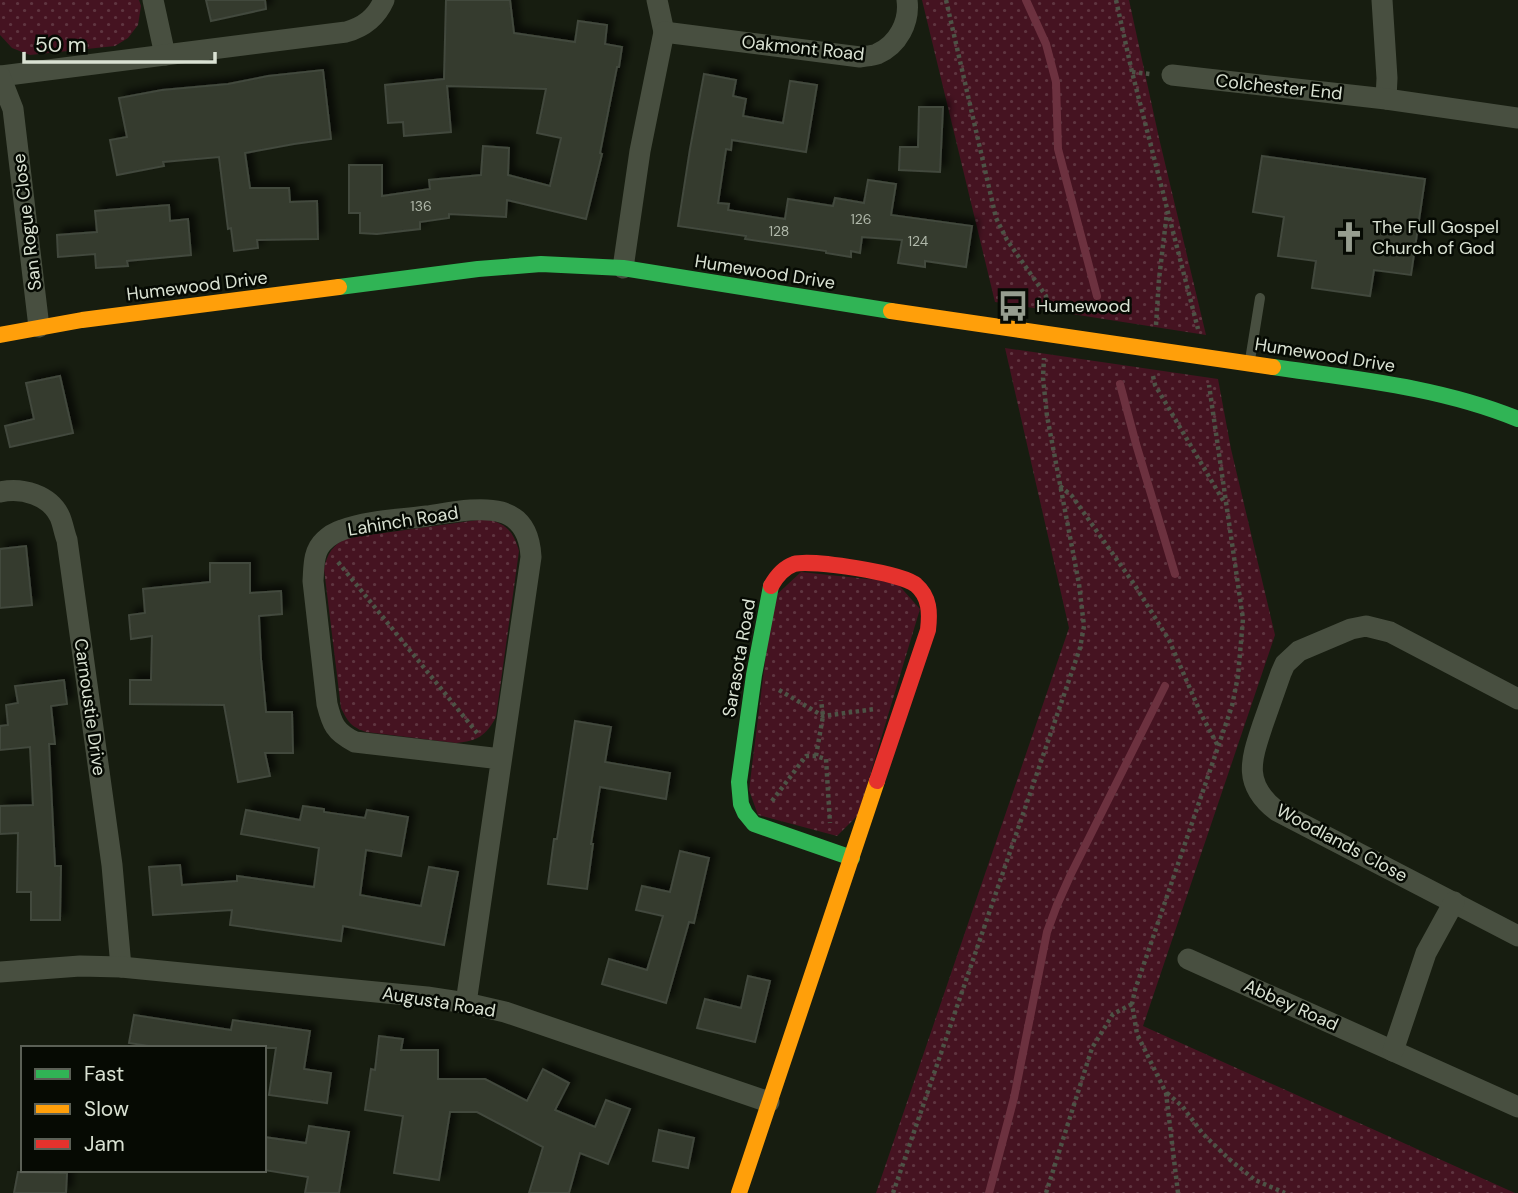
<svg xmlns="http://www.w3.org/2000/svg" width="1518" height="1193" viewBox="0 0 1518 1193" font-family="'DM Sans',sans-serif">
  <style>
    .park { fill: url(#park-dots) }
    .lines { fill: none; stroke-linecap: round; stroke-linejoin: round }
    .stream { stroke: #6c313f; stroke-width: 8 }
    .building { fill: #343a2e; stroke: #42483d; stroke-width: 2; filter: url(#shadow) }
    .path { stroke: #4d5346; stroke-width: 4.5; stroke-dasharray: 3.5 3.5; stroke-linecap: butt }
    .lane { stroke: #484f40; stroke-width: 10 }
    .street { stroke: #484f40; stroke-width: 21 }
    .fast { stroke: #30b455; stroke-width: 16 }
    .slow { stroke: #ff9f0a; stroke-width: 16 }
    .jam { stroke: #e5322d; stroke-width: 16 }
    .labels { text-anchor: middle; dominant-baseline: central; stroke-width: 5; stroke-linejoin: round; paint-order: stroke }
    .number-label { font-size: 14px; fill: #b0b8aa }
    .street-label { font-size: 18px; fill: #dae2d3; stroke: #060a03 }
    .poi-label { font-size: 18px; fill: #dae2d3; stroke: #060a03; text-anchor: start }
  </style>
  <defs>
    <pattern id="park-dots" width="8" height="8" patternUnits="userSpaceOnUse" patternTransform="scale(1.75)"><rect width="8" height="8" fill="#451321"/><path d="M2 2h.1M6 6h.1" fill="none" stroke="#5f3540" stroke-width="1.8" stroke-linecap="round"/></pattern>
    <filter id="shadow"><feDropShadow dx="6" dy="-6" stdDeviation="3.5" flood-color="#0009"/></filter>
  </defs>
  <rect width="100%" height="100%" fill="#171d10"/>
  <!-- park -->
  <g class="park">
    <polygon points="0,0 139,0 141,6 138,25 128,38 115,46 30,55 12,48 0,35"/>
    <polygon points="922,0 1129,0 1159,138 1206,335 995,302"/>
    <polygon points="1005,348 1218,379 1231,449 1275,635 1143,1026 1515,1193 876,1193 1069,628"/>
    <path d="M485 519C506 523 513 531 519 551L496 717C486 736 477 741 456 743L366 732C351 727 348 722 341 708L324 569C327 553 333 545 347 538Z"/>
    <polygon points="801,572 896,582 920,609 858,815 837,836 758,815 749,790 773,598"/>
  </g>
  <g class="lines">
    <!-- stream -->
    <g class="stream">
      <polyline points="1026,0 1046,44 1056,82 1058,149 1097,296"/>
      <polyline points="1120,384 1136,444 1175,574"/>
      <polyline points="989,1193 1014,1098 1047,932 1057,905 1071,874 1165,686"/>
    </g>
  </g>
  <!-- building -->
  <g class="building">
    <polygon points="206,0 265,0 266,9 211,21"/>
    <polygon points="446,0 510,0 514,33 575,42 578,21 607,25 605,44 622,47 619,67 617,67 600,153 602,154 586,219 507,200 506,217 449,214 449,218 420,222 420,229 377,234 360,233 360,213 349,213 349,165 382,165 382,196 430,189 429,180 481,175 483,146 509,148 508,175 550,186 561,138 537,133 546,89 447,86 451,132 404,136 403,122 388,123 385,85 444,79"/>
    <polygon points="323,70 331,139 294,144 245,153 250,188 289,188 290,202 317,201 318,239 257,240 258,248 234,251 231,228 228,229 219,157 163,162 164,166 117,175 110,140 127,137 119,98 162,90 228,84 268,76"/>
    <polygon points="704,74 736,80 733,96 746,99 743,116 783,123 790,81 817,85 806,152 732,140 731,150 726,149 718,203 729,204 728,210 785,219 788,199 833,206 835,198 864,203 868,180 896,184 891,215 972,226 966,267 925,261 925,267 898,263 902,240 862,237 860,253 851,251 851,257 826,253 826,251 745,239 746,236 678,226 690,149"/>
    <polygon points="919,107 943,107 940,172 899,170 900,147 918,147"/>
    <polygon points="1262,156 1425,179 1411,275 1374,270 1370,296 1312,288 1316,261 1278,256 1284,217 1253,212"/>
    <polygon points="169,205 170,221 188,219 191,255 127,261 128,266 96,268 95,254 58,257 57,235 97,232 95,211"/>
    <polygon points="60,376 73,433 10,447 5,426 34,419 26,383"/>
    <polygon points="26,546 32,605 0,608 0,549"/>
    <polygon points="210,563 250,563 250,593 281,591 282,614 259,616 261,659 266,712 292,712 293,753 265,753 270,776 238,782 224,705 130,704 130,680 151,680 152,636 131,639 129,615 145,613 143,589 210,582"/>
    <polygon points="64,680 67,704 51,706 55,744 49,744 55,866 61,866 60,920 31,920 31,892 17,892 18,833 0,834 0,806 33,805 30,747 0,750 0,726 8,725 6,705 18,703 15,686"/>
    <polygon points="575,721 611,727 605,762 670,773 666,799 600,787 591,844 593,844 587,889 548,884 554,839 557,839"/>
    <polygon points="303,806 324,809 324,812 365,818 367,810 408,817 401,856 366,850 360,895 421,906 429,867 458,872 444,945 343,926 341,941 230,925 232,910 153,915 149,867 180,865 182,885 237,881 237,876 314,887 319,848 241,834 246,810 300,820"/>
    <polygon points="680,851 709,858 694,923 689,922 666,1003 602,984 609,959 647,970 663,916 636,910 642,886 670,892"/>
    <polygon points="748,976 770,981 755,1042 697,1028 705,999 741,1008"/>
    <polygon points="134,1015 231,1030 233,1020 310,1031 304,1069 331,1073 327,1103 269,1095 276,1048 162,1048 129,1043"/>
    <polygon points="379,1036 403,1039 401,1050 438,1050 438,1079 485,1079 527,1101 543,1069 569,1083 555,1110 595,1127 606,1100 630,1109 608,1164 580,1153 569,1193 529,1193 543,1147 477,1112 450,1112 439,1180 394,1173 403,1116 365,1110 371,1069 375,1070"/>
    <polygon points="309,1126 349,1132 339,1193 305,1193 308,1177 264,1170 264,1137 306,1143"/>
    <polygon points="659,1130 694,1138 688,1168 653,1161"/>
    <polygon points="18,1172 67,1173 66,1193 14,1193"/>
  </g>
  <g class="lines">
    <!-- path -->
    <g class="path">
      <polyline points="946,0 996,218 1007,240 1046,296 1048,308"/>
      <polyline points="1116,0 1132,72 1198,329"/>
      <polyline points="1132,72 1150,74"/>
      <polyline points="1156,325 1159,279 1167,212"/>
      <polyline points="1153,376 1155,385 1224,502"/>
      <polyline points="1060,486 1072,496 1134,584 1169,640 1201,714 1218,746"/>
      <polyline points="338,562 478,734"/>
      <polyline points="779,690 823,716 875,709"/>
      <polyline points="816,756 823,716 821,700"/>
      <polyline points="772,801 806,756 816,756 826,759 830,823"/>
      <polyline points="1167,1093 1182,1106 1203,1134 1229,1159 1255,1180 1285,1193"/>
      <polyline points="893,1193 1080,648 1084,626 1079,584 1047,416 1043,378 1044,358"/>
      <polyline points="1046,1193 1092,1048 1113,1014 1132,1004"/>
      <polyline points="1178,1193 1166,1093 1137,1034 1132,1004 1135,990 1232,706 1238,676 1243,619 1209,385"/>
    </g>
    <!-- lane -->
    <polyline class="lane" points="1250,360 1260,298"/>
    <!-- street -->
    <g class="street">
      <polyline points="153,0 165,55"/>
      <polyline points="657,0 664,32"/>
      <polyline points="1382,0 1387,78 1386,99"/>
      <polyline points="1172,75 1386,99 1518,118"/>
      <path d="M0 76 346 32C364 27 376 18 384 0"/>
      <polyline points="0,76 13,109 39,327"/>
      <path d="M623 268 640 151 664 32 860 57C865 56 872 56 877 54 898 45 910 22 907 0"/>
      <path d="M0 492C22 487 50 495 60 517 63 524 64 532 67 540L112 865 121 967"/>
      <path d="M1518 699 1390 632 1366 626 1351 629 1299 651 1285 664 1281 673C1275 690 1269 707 1263 724 1251 760 1242 784 1277 811L1518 936"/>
      <polyline points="1188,959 1518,1107"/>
      <polyline points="0,972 80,966 121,967 427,997 466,1003 505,1012 769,1102"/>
      <path d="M466 1003 531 557C530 537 523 518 501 512 480 506 448 513 427 516 399 520 369 520 342 530 336 532 329 536 324 541 313 551 314 567 313 581L327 704C332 724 335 732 355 742L501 759"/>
      <polyline points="1393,1051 1426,953 1454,902"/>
    </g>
    <!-- fast -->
    <g class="fast">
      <polyline points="339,287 478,269 541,264 623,268 891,311"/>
      <path d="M1273 367C1355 379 1440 387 1518 419"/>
      <polyline points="771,586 754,675 739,782 741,804 745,813 754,824 852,858"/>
    </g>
    <!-- slow -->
    <g class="slow">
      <polyline points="891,311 1273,367"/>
      <polyline points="0,335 82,320 339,287"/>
      <polyline points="739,1193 877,781"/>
    </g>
    <!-- jam -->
    <path class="jam" d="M771 586C776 577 783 568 794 564 811 559 903 573 916 585 930 597 930 613 928 630L877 781"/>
  </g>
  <!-- icons -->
  <defs>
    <symbol id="church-bare" viewBox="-9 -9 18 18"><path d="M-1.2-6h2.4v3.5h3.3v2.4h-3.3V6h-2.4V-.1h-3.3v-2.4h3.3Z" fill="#969d8f" stroke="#060a03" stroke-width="2.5" paint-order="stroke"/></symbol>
    <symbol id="bus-bare" viewBox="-9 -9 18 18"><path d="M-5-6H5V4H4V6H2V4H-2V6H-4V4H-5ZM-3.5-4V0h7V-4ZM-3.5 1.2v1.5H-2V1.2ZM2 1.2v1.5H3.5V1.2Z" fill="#969d8f" stroke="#060a03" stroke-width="2.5" paint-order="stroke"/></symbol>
  </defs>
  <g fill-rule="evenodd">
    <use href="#church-bare" x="1327" y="215" width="44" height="44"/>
    <use href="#bus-bare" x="991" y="284" width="44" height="44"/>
  </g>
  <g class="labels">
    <!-- number labels -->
    <g class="number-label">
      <text x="421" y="206">136</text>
      <text x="861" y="219">126</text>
      <text x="779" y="231">128</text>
      <text x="918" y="241">124</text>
    </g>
    <!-- street labels -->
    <g class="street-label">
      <text transform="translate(803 48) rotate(6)">Oakmont Road</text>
      <text transform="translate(1279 87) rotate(6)">Colchester End</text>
      <text transform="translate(27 222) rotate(-97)">San Rogue Close</text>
      <text transform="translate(765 272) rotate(9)">Humewood Drive</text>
      <text transform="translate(197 286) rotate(-7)">Humewood Drive</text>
      <text transform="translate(1325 355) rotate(9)">Humewood Drive</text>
      <text transform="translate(403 521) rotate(-9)">Lahinch Road</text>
      <text transform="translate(739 658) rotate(-80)">Sarasota Road</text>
      <text transform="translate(90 707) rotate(82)">Carnoustie Drive</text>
      <text transform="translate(1342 843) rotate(28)">Woodlands Close</text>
      <text transform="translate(439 1002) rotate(9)">Augusta Road</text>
      <text transform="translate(1291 1005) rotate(24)">Abbey Road</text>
    </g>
    <!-- poi labels -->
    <g class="poi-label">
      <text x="1372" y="227">The Full Gospel<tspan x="1372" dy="21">Church of God</tspan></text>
      <text x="1036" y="306">Humewood</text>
    </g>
  </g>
  <!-- legend -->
  <rect x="21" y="1046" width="245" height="126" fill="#060a03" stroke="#5b6056" stroke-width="2"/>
  <rect x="35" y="1069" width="35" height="10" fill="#30b455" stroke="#5b6056" stroke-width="2"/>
  <text x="84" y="1081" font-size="21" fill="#dae2d3">Fast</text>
  <rect x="35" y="1104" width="35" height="10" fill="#ff9f0a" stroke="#5b6056" stroke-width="2"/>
  <text x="84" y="1116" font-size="21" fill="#dae2d3">Slow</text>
  <rect x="35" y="1139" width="35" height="10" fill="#e5322d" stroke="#5b6056" stroke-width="2"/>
  <text x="84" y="1151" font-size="21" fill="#dae2d3">Jam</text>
  <!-- scale -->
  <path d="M24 52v10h191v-10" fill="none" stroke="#dae2d3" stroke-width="3.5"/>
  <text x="35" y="52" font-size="21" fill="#dae2d3" stroke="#060a03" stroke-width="5" paint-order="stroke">50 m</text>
</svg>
